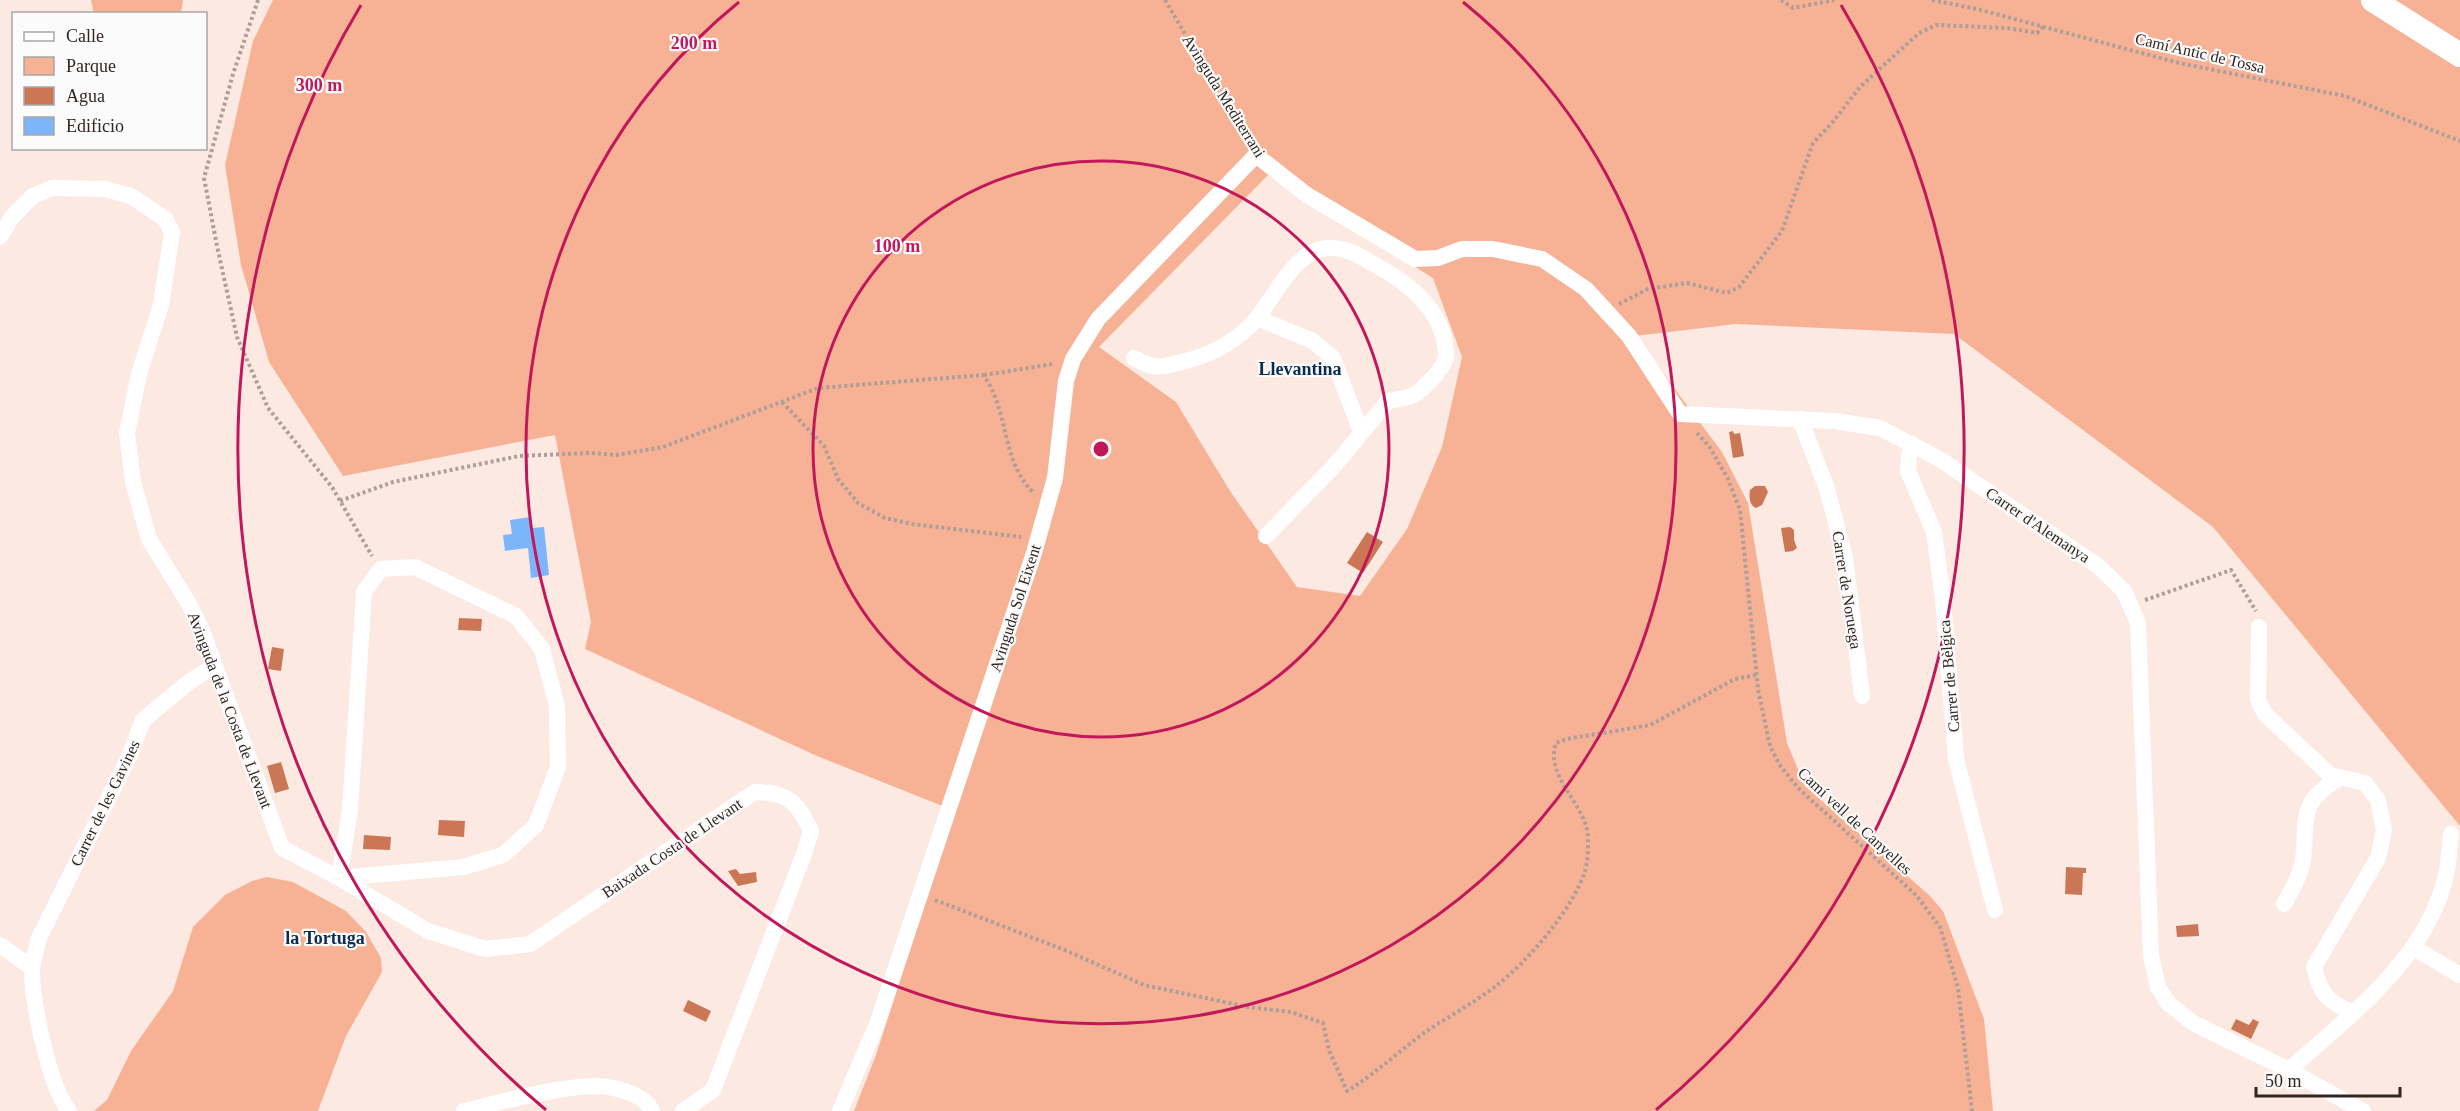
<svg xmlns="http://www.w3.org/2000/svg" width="2460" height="1111" viewBox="0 0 2460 1111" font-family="Georgia,serif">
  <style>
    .green { fill: #f7b296; fill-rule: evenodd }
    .water { fill: #cb7755 }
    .building { fill: #7db5fa }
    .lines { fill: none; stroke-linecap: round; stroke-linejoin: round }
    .path { stroke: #ae9e98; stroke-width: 4; stroke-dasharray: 3 3; stroke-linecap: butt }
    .minor { stroke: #fff; stroke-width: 16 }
    .secondary { stroke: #fff; stroke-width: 24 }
    .ring { fill: none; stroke: #c2185b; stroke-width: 3 }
    .labels { text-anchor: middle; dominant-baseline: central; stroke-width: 4.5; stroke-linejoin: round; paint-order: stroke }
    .street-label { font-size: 16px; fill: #322622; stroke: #fbfbfb }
    .neighbourhood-label { font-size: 18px; font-weight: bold; fill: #0a2c52; stroke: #fbfbfb }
    .centre { fill: #c2185b; stroke: #fbfbfb; stroke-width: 3 }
    .ring-label { font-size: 18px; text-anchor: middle; font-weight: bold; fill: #c2185b; stroke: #fbfbfb; stroke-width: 4.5; stroke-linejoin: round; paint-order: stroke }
  </style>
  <rect width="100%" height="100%" fill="#fce9e2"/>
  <!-- green -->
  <g class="green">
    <polygon points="91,0 183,0 181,13 94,14"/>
    <path d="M273 0H2460V826L2213 527 1954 334 1736 324 1635 336 1722 452 1748 503 1787 743 1805 786 1929 895 1943 911 1984 1019 1993 1111H854L876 1055 955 811 817 756 585 649 591 622 555 435 343 476 269 362 241 265 225 165 253 41ZM1268 175 1433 278 1462 357 1442 447 1407 529 1360 596 1297 587 1230 491 1176 402 1099 347Z"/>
    <polygon points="267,877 293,882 346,911 366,932 381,958 382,972 346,1036 318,1111 94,1111 107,1100 131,1051 173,991 193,927 225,895 252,881"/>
  </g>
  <!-- water -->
  <g class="water">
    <polygon points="1733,431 1734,434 1740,433 1744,456 1733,458 1729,432"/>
    <path d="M1755 486H1765L1768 492 1762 505 1756 508C1749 505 1749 497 1750 490Z"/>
    <polygon points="1790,527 1794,530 1794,540 1797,548 1793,551 1785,552 1781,528"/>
    <polygon points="1367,532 1383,542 1363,573 1347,563"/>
    <polygon points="459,618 482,619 481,631 458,630"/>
    <polygon points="272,647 284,649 281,671 268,669"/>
    <polygon points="281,762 289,789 275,793 267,766"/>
    <polygon points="439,820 465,821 464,837 438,835"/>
    <polygon points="364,835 391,837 390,850 363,849"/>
    <polygon points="2066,867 2086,868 2086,873 2083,873 2082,895 2065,894"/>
    <polygon points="736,869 740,874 756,872 757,882 738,886 728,871"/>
    <polygon points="2198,924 2199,936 2177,937 2176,926"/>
    <polygon points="688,1000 711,1011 706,1022 683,1011"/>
    <polygon points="2236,1019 2249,1025 2253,1019 2259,1022 2251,1039 2231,1029"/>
  </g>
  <!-- building -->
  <polygon class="building" points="531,517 532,528 544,527 549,575 531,578 528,548 505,551 503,535 512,534 510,520"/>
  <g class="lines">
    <!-- path -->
    <g class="path">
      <polyline points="258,0 233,74 204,178 217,246 237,337 268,408 332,487 372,556"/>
      <polyline points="1165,0 1248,141"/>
      <polyline points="1781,0 1793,8 1834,0"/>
      <polyline points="1932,0 1977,9 2179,63 2345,96 2460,141"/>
      <polyline points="1619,304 1648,289 1687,283 1727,293 1739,287 1782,231 1813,143 1832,123 1860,87 1919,33 1936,25 2007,28 2037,33 2043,27"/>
      <polyline points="984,375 1053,364"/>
      <polyline points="782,402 824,446 838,479 858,503 885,518 912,524 1021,537"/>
      <polyline points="1697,433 1709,446 1728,479 1740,510 1758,689 1770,746 1779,764 1798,788 1916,895 1940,927 1958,988 1972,1111"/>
      <path d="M340 501 393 482 519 456 591 453 616 455 663 447 818 388 983 375C1010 410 1000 460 1033 492"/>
      <polyline points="2145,600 2231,570 2256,611"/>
      <path d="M935 900 1067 951 1144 985 1248 1007 1291 1012 1323 1023 1329 1050 1347 1091C1375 1074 1398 1052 1424 1033 1447 1017 1474 1003 1496 986 1528 961 1573 909 1585 871 1588 861 1588 850 1588 839 1588 805 1544 778 1556 743L1567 739 1650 725 1735 679 1756 675"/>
    </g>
    <!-- minor -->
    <g class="minor">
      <path d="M0 237 12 217 33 196 52 188 105 189 131 196 165 219 172 232 161 305 139 374 127 433 133 482 149 539 189 604 201 628 282 848 339 878 428 931 485 949 530 944 755 792C789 792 797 802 811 831L804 854 713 1090 683 1111"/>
      <polyline points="1415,259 1438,258 1462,249 1493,249 1542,259 1586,289 1629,336 1680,414 1834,421 1880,428 1941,460 2098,566 2124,591 2138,623 2151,956 2158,987 2168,1003 2193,1023 2289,1070 2363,1111"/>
      <polyline points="1257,318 1313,341 1333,358 1361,432"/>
      <path d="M1134 358C1157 371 1161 367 1186 361 1209 355 1231 344 1249 327 1272 305 1294 246 1331 248 1347 248 1358 255 1372 263 1404 280 1439 305 1445 344 1445 348 1447 354 1446 358 1443 366 1436 375 1431 380 1412 399 1413 397 1388 401L1334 466 1266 536"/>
      <polyline points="1800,419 1827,489 1845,557 1862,696"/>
      <polyline points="1912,444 1909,456 1908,471 1934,532 1943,599 1956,759 1995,910"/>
      <polygon points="415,567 516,616 542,649 557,706 558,767 536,825 503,855 463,867 339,878 350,810 364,592 381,569"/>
      <path d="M2259 627 2258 699 2261 707 2266 715 2330 775 2365 783 2378 800 2384 830 2378 858 2314 967C2320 993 2327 1002 2352 1012"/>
      <path d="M2284 904C2292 890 2300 876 2303 860 2308 820 2297 803 2338 779"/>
      <polyline points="0,945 32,968"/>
      <polyline points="2414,948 2460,975"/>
      <path d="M2289 1070C2350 1015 2427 959 2446 875 2449 862 2449 847 2451 834"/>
      <path d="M69 1111C49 1086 32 1002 32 969 33 959 37 948 39 938L130 755 143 720 189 682 214 666"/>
      <path d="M464 1111C503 1101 557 1087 596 1086 613 1086 645 1094 652 1111"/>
      <polyline points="840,1111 877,1024 1034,553 1055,478 1066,381 1073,359 1098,319 1256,155 1307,195 1415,259"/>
    </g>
    <!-- secondary -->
    <polyline class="secondary" points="2373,0 2460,55"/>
  </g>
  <!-- distance rings -->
  <g class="ring">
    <circle cx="1101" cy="449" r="288"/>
    <path d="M1463 2A575 575 0 1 1 739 2"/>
    <path d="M546 1110A863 863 0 0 1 361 5M1841 5A863 863 0 0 1 1656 1110"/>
  </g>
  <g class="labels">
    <!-- street labels -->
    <g class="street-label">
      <text transform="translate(2200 53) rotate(13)">Camí Antic de Tossa</text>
      <text transform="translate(1224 96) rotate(58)">Avinguda Mediterrani</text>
      <text transform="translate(2038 525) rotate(34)">Carrer d'Alemanya</text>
      <text transform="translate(1847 590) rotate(81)">Carrer de Noruega</text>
      <text transform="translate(1015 608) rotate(-72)">Avinguda Sol Eixent</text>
      <text transform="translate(1949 676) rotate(-95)">Carrer de Bèlgica</text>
      <text transform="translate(230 710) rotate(69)">Avinguda de la Costa de Llevant</text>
      <text transform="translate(105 803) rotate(-64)">Carrer de les Gavines</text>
      <text transform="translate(1855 821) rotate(43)">Camí vell de Canyelles</text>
      <text transform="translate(672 848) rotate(-34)">Baixada Costa de Llevant</text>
    </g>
    <!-- neighbourhood labels -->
    <g class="neighbourhood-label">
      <text x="1300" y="369">Llevantina</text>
      <text x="325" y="938">la Tortuga</text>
    </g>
  </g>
  <circle cx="1101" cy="449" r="9" class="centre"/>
  <g class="ring-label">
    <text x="694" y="49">200 m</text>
    <text x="319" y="91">300 m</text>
    <text x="897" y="252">100 m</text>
  </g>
  <!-- legend -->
  <rect x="12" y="12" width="195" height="138" fill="#fbfbfb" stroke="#aba6a4" stroke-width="1.5"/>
  <rect x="24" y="32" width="30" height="9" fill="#ffffff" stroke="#aba6a4" stroke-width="1.5"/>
  <text x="66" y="42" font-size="18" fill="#322622">Calle</text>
  <rect x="24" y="57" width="30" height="18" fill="#f7b296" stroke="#aba6a4" stroke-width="1.5"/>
  <text x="66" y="72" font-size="18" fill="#322622">Parque</text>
  <rect x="24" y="87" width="30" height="18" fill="#cb7755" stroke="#aba6a4" stroke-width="1.5"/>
  <text x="66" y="102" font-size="18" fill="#322622">Agua</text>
  <rect x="24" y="117" width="30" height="18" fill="#7db5fa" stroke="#aba6a4" stroke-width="1.5"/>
  <text x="66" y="132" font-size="18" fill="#322622">Edificio</text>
  <!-- scale -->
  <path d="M2256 1087v9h144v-9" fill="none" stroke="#322622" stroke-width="3"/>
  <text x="2265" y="1087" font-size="18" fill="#322622" stroke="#fbfbfb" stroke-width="4.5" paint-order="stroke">50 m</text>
</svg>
